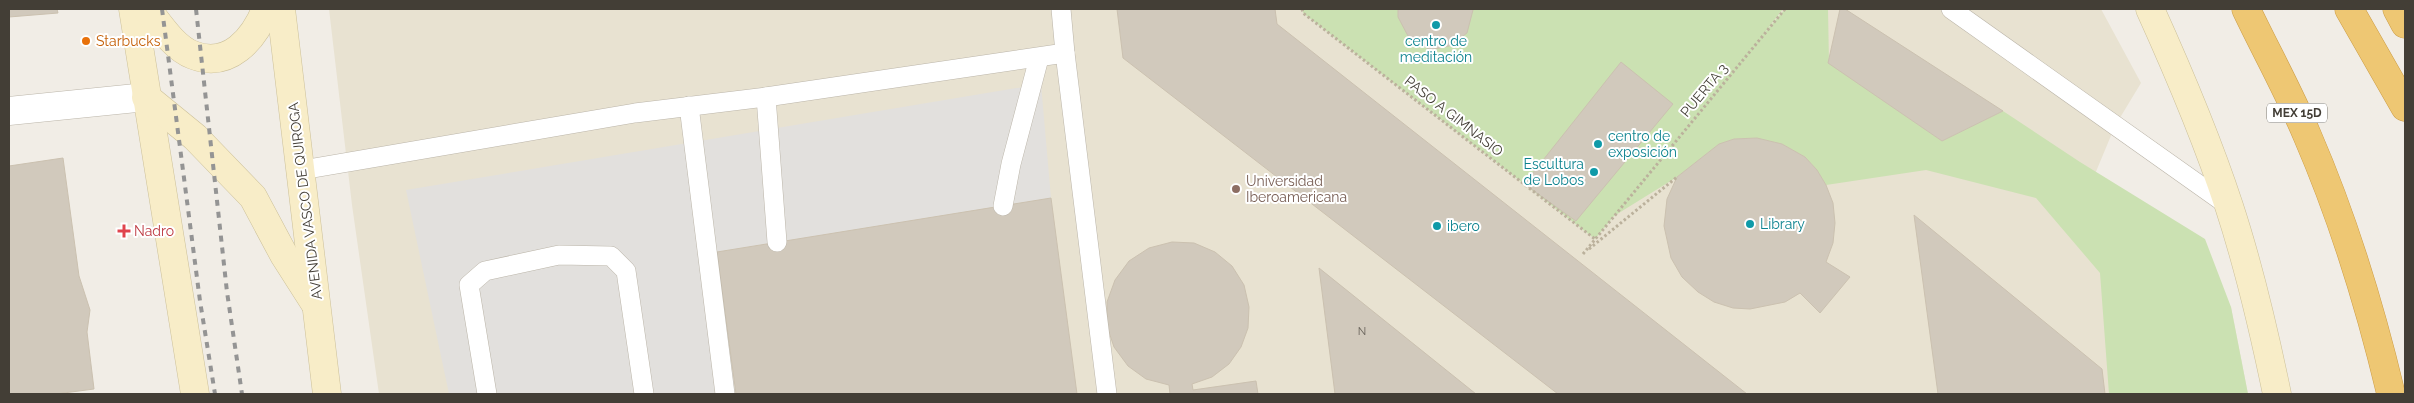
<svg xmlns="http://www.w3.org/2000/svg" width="2414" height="403" viewBox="0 0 2414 403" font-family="Raleway,sans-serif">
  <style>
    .education { fill: #e8e2d1 }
    .green { fill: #cbe1b2 }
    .parking { fill: #e2e0dd }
    .building { fill: #d1c9bc; stroke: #cbc1b0 }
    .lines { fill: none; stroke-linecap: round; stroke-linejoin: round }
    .service-casing { stroke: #bbb5a9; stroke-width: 20 }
    .minor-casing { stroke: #bbb5a9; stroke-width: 29 }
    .secondary-casing { stroke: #ccc099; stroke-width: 29 }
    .motorway-casing { stroke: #cc9c45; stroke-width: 29 }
    .path { stroke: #bbb19c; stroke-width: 3; stroke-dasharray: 2.5 2.5; stroke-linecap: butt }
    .service { stroke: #fff; stroke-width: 19 }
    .minor { stroke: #fff; stroke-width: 28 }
    .secondary { stroke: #f8edc8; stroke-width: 28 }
    .motorway { stroke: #eec773; stroke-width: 28 }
    .rail { stroke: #949494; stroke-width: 4; stroke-dasharray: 6 6; stroke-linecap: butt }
    .culture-dot { fill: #0f9aa8; stroke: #fff; stroke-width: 2 }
    .food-dot { fill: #e8710a; stroke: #fff; stroke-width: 2 }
    .education-dot { fill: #8d6e63; stroke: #fff; stroke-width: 2 }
    .health-dot { fill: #e0444e; stroke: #fff; stroke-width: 2 }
    .labels { text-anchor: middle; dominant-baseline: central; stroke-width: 4; stroke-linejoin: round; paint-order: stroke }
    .number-label { font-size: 11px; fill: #666158 }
    .shield { fill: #fff; stroke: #7b7872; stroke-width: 1 }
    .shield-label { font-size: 12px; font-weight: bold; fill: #433e36 }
    .food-label { font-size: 14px; fill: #c56008; stroke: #fff; text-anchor: start }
    .culture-label { font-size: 14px; fill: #0d838f; stroke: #fff; text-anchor: start }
    .street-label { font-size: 14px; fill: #433e36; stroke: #fff }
    .education-label { font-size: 14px; fill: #785e54; stroke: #fff; text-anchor: start }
    .health-label { font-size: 14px; fill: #be3a42; stroke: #fff; text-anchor: start }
  </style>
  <rect width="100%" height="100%" fill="#f1ede6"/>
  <!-- education -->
  <polygon class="education" points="329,9 2101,9 2141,83 2115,126 2095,174 2231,307 2248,394 379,394 352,205"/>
  <!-- green -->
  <polygon class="green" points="1303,9 1783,9 1761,37 1785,9 1828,9 1829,63 1942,141 2003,111 2080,162 2205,239 2231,307 2248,394 2109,394 2100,273 2036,198 1926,170 1826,185 1817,170 1805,157 1782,144 1753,138 1734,139 1719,144 1677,177 1614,216 1595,239 1303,13"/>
  <!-- parking -->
  <polygon class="parking" points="1041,84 1051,198 718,252 736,394 449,394 406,190"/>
  <!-- building -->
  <g class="building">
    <polygon points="9,9 57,9 58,13 9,17"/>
    <polygon points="1117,9 1275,9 1277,24 1747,394 1558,394 1123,58"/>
    <polygon points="1398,9 1473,9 1473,10 1467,33 1449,46 1430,50 1408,36 1398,17"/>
    <polygon points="1840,9 1845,9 2003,111 1942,141 1828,63"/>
    <polygon points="1621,62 1673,104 1576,221 1524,184"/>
    <polygon points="1757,138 1782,144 1805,157 1817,170 1826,185 1833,203 1835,223 1833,243 1826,262 1850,277 1820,313 1800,293 1785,302 1750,309 1733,308 1714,302 1698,292 1682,277 1671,258 1664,226 1667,199 1677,177 1719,144 1734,139"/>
    <polygon points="63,158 79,276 90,310 87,332 94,389 56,394 9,394 9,166"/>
    <polygon points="1051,198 1077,394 736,394 717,252"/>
    <polygon points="1914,215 2102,369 2105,394 1938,394"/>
    <polygon points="1172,242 1194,243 1215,252 1232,266 1244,285 1249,307 1248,328 1241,347 1229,364 1212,377 1192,384 1193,390 1256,381 1258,394 1170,394 1169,385 1146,379 1128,366 1114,347 1107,326 1107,302 1115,280 1129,261 1149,248"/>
    <polygon points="1319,268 1476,394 1335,394"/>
  </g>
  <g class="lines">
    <defs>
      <g id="service">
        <polyline points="1951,9 2229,206"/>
        <polyline points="1065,53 1107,394"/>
        <polyline points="766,97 777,242"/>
        <polyline points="689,106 725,394"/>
        <polyline points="302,170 635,113 766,97 1065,53 1061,9"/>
        <polyline points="1003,206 1011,164 1039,58"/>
        <polyline points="487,394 469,285 485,271 559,255 611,256 626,271 644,394"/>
      </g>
      <polyline id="minor" points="9,111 146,97"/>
      <g id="secondary">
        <polyline points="133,9 195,394"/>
        <path d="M147 9C159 24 174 48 193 55 229 69 254 39 266 9"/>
        <polyline points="281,9 327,394"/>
        <path d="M2150 9C2179 73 2207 139 2229 206 2249 267 2264 331 2277 394"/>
        <polyline points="146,97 195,137 253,197 284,255 314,302"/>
      </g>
      <g id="motorway">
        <path d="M2246 9C2266 51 2289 92 2307 135 2343 218 2370 306 2391 394"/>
        <polyline points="2349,9 2405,107"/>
        <polyline points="2397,9 2405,24"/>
      </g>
    </defs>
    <!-- service casing -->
    <use href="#service" class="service-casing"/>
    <!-- minor casing -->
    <use href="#minor" class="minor-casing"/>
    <!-- secondary casing -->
    <use href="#secondary" class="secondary-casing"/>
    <!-- motorway casing -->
    <use href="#motorway" class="motorway-casing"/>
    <!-- path -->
    <g class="path">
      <polyline points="1302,9 1303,13 1595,239"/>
      <polyline points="1589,249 1677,177"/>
      <polyline points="1583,254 1785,9"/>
    </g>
    <!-- service -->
    <use href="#service" class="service"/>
    <!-- minor -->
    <use href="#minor" class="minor"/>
    <!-- secondary -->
    <use href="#secondary" class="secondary"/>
    <!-- motorway -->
    <use href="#motorway" class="motorway"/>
    <!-- rail -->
    <g class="rail">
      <polyline points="162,9 200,301 215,394"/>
      <polyline points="196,9 227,292 242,394"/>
    </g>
  </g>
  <!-- markers -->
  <g class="culture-dot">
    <circle cx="1436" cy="25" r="5"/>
    <circle cx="1598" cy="144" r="5"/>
    <circle cx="1594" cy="172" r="5"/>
    <circle cx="1750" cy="224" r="5"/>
    <circle cx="1437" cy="226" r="5"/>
  </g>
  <circle class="food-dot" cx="86" cy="41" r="5"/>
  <circle class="education-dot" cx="1236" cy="189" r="5"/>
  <path class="health-dot" d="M121.5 223.5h5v5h5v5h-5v5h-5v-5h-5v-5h5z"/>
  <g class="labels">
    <!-- number labels -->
    <g class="number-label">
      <text x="1362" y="331">N</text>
    </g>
    <!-- shield labels -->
    <rect class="shield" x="2267" y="103.5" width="60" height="19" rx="4"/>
    <g class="shield-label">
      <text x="2297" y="113">MEX 15D</text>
    </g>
    <!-- food labels -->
    <g class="food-label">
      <text x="96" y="41">Starbucks</text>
    </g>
    <!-- culture labels -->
    <g class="culture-label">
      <text x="1436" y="41" text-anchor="middle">centro de<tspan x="1436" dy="16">meditación</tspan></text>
      <text x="1608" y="136">centro de<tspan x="1608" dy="16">exposición</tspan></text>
      <text x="1584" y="164" text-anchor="end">Escultura<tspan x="1584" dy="16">de Lobos</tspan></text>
      <text x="1760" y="224">Library</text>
      <text x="1447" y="226">ibero</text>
    </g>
    <!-- street labels -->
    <g class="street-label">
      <text transform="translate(1704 90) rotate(-50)">PUERTA 3</text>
      <text transform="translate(1454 116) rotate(38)">PASO A GIMNASIO</text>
      <text transform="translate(305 201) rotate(-97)">AVENIDA VASCO DE QUIROGA</text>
    </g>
    <!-- education labels -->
    <g class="education-label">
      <text x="1246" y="181">Universidad<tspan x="1246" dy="16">Iberoamericana</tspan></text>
    </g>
    <!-- health labels -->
    <g class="health-label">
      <text x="134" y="231">Nadro</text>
    </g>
  </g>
  <!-- border -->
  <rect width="2414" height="403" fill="none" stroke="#433e36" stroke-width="20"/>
</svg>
